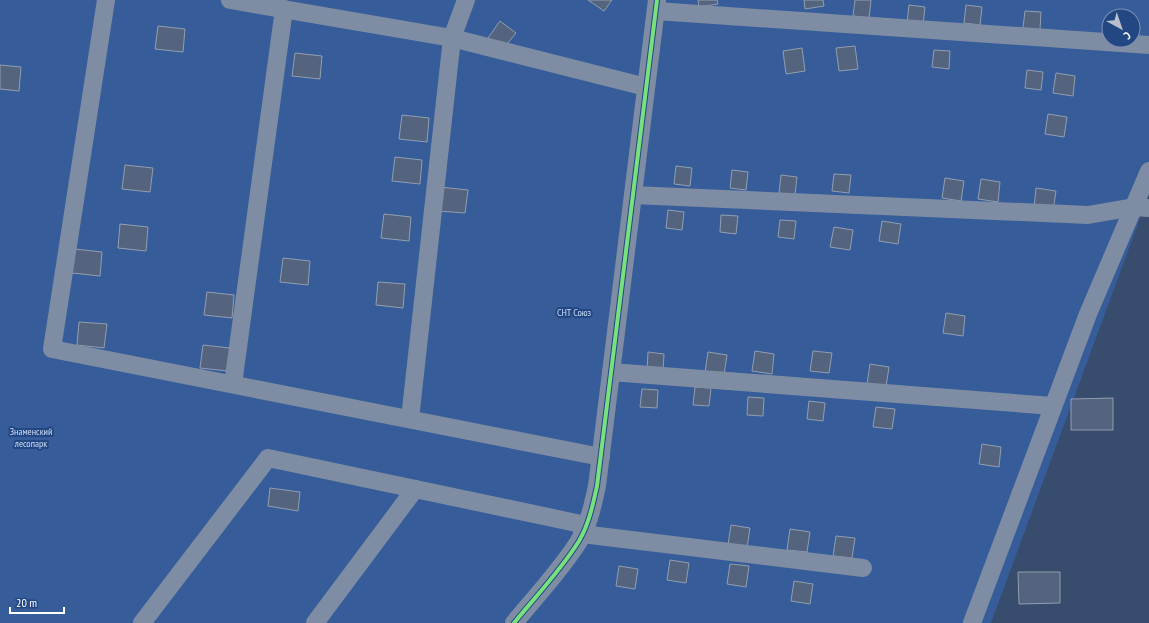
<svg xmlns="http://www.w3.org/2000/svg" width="1149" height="623" viewBox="0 0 1149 623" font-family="'PT Sans Narrow',sans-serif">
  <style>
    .green { fill: #365d99; fill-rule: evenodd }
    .building { fill: #54647e; stroke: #929eb1 }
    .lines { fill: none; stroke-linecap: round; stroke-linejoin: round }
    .minor { stroke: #7e8da3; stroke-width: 18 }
    .cycleway-casing { stroke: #224783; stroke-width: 6 }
    .cycleway { stroke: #77e17e; stroke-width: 4 }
    .labels { text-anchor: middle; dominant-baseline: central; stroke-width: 4; stroke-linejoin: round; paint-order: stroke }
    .park-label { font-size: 10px; fill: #cedef6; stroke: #224783 }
  </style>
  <rect width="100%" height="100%" fill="#384c6d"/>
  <!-- green -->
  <path class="green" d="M0 0H1149V194L991 623H0ZM1109 16H1133V40H1109Z"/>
  <!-- building -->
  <g class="building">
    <polygon points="588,0 612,0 604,11"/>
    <polygon points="698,0 717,0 718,4 699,7"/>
    <polygon points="804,0 823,0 824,6 805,9"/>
    <polygon points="855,0 871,0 869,18 853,16"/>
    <polygon points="909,5 925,7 923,25 907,23"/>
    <polygon points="966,5 982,7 980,25 964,23"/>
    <polygon points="1025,11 1041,12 1040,30 1023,28"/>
    <polygon points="500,21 516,33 503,49 488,38"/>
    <polygon points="158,26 185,29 183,52 155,49"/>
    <polygon points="855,46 858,69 839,71 836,48"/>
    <polygon points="802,48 805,71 786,74 783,51"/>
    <polygon points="934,50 950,51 949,69 932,67"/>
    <polygon points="295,53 322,56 320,79 292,76"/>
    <polygon points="0,65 21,67 19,91 0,89"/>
    <polygon points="1027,70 1043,72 1041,90 1025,88"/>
    <polygon points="1056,73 1075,76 1073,96 1053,93"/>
    <polygon points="1048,114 1067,117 1064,137 1045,134"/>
    <polygon points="402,115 429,118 427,142 399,139"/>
    <polygon points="395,157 422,160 420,184 392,181"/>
    <polygon points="125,165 153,168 150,192 122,189"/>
    <polygon points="676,166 692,168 690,186 674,184"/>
    <polygon points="732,170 748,172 746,190 730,188"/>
    <polygon points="834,174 851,175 849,193 832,191"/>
    <polygon points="781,175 797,177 795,195 779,193"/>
    <polygon points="945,178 964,181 961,201 942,198"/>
    <polygon points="981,179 1000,182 998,202 978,199"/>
    <polygon points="440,187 468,190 465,213 438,211"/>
    <polygon points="1036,188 1056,191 1053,211 1034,208"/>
    <polygon points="668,210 684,212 682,230 666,228"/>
    <polygon points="384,214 411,217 409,241 381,238"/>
    <polygon points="721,215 738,216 736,234 720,232"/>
    <polygon points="780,220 796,221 794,239 778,237"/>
    <polygon points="882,221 901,224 898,244 879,241"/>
    <polygon points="120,224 148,227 146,251 118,248"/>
    <polygon points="834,227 853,230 850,250 830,247"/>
    <polygon points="75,249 102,252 100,276 72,273"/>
    <polygon points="283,258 310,261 308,285 280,282"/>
    <polygon points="378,282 405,284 403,308 376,305"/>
    <polygon points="207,292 234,295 232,318 204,315"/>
    <polygon points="946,313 965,316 963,336 943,333"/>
    <polygon points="79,322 107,324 104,348 77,345"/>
    <polygon points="203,345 230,348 228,371 200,368"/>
    <polygon points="755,351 774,354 772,374 752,371"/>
    <polygon points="813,351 832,353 829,373 810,371"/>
    <polygon points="648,352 664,354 663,371 647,370"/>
    <polygon points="708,352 727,355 724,375 705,372"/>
    <polygon points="870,364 889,367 886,387 867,384"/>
    <polygon points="695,387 711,388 709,406 693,405"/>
    <polygon points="642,389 658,390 657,408 640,407"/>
    <polygon points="748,397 764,398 763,416 747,415"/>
    <polygon points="1113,398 1113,430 1071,430 1071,399"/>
    <polygon points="809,401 825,403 823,421 807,419"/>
    <polygon points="876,407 895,409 892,429 873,427"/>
    <polygon points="982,444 1001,447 999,467 979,464"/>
    <polygon points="270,488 300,492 298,511 268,506"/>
    <polygon points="731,525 750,528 747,548 728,545"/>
    <polygon points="790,529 810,532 807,552 787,550"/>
    <polygon points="836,536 855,538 852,558 833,556"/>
    <polygon points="670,560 689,563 686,583 667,580"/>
    <polygon points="730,564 749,566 746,587 727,584"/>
    <polygon points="619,566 638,569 635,589 616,586"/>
    <polygon points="1018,572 1060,572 1060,603 1019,604"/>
    <polygon points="794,581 813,584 810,604 791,601"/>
  </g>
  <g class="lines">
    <!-- minor -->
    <g class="minor">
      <polyline points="106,0 52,349 601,457"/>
      <polyline points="230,0 452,38 410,419"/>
      <polyline points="466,0 452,38 646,87"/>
      <polyline points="656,11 1149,45"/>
      <polyline points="633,195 1088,215 1134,207 1149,208"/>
      <polyline points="611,372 1053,406"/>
      <polyline points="233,384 284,9"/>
      <polyline points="582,534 863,568"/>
      <polyline points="142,623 268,458 586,525"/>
      <polyline points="315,623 415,489"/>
      <path d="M514 623C536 596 561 570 579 541 589 524 593 504 597 486L657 0"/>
      <polyline points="972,623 1088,314 1149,171"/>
    </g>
    <defs>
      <path id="cycleway" d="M514 623C536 596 561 570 579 541 589 524 593 504 597 486L657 0"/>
    </defs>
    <!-- cycleway casing -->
    <use href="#cycleway" class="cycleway-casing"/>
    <!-- cycleway -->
    <use href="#cycleway" class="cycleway"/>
  </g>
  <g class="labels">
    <!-- park labels -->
    <g class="park-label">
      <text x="574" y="312">СНТ Союз</text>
      <text x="31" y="431">Знаменский<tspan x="31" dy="12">лесопарк</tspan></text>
    </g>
  </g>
  <!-- north arrow -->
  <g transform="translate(1121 28) rotate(140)"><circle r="19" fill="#224783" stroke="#7a91b5"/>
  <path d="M0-3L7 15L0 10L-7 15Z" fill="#b9c0cc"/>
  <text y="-6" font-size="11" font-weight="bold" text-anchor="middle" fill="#ffffff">С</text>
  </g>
  <!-- scale -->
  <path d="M10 607v6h54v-6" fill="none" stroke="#ffffff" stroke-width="2"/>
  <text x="16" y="607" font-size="12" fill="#ffffff" stroke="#224783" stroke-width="3" paint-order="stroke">20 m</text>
</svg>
